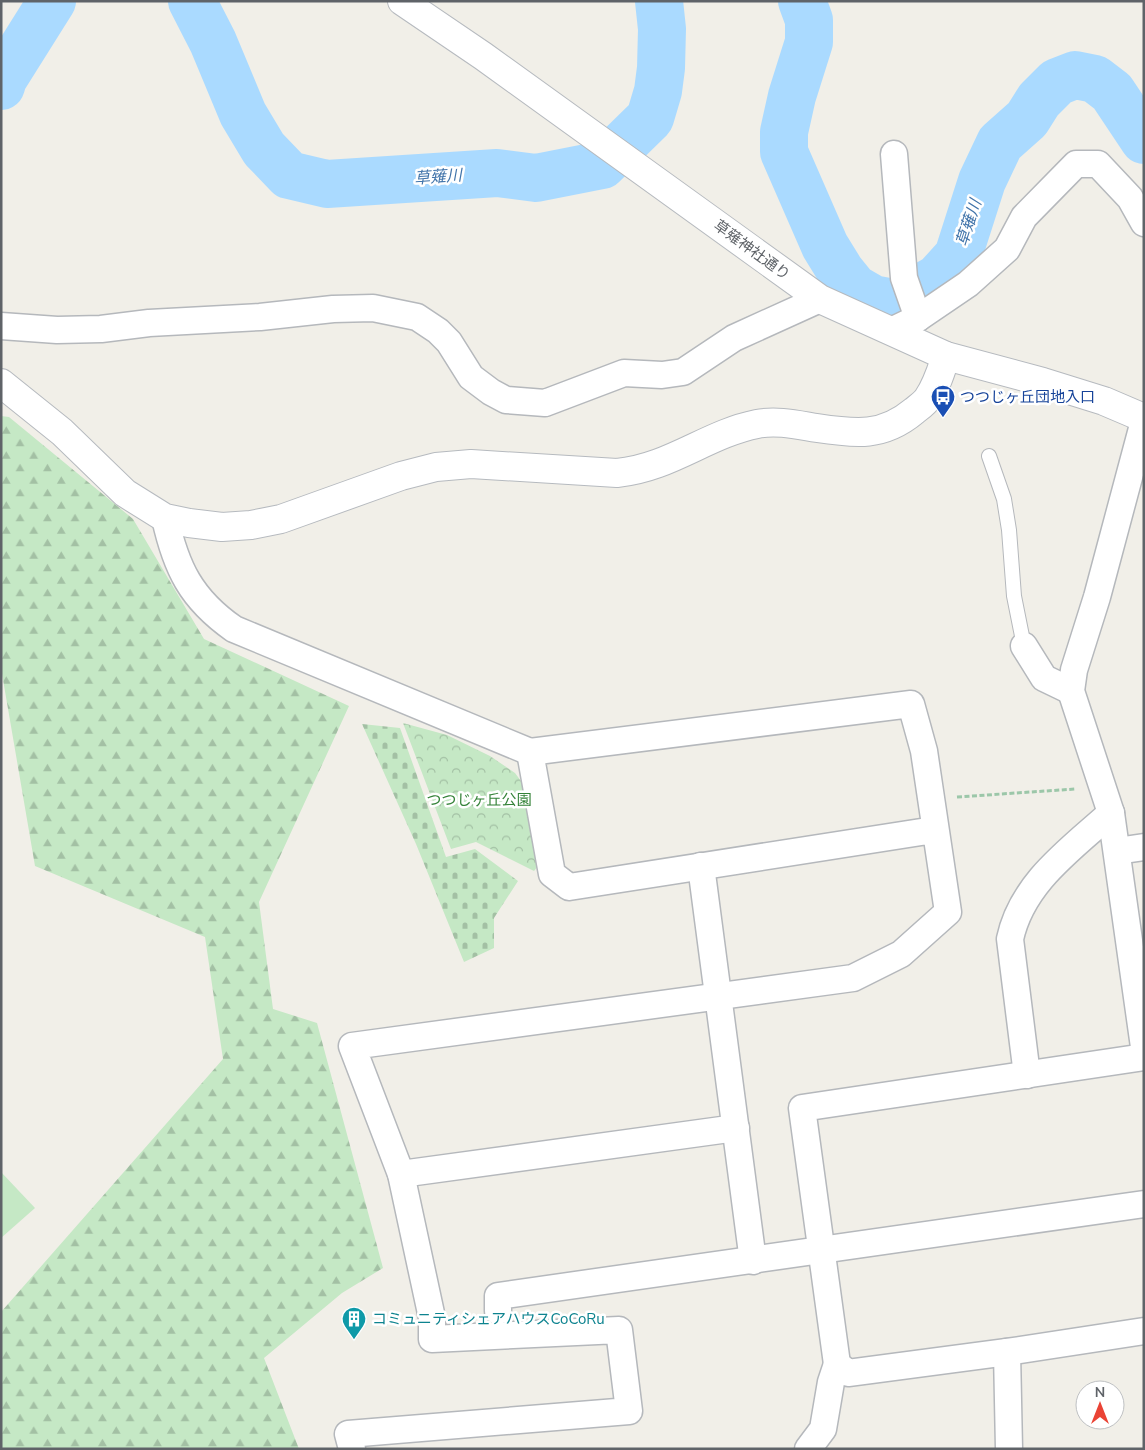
<svg xmlns="http://www.w3.org/2000/svg" width="1145" height="1450" viewBox="0 0 1145 1450" font-family="'Nunito Sans','Noto Sans JP',sans-serif">
  <style>
    .forest { fill: url(#forest-firs) }
    .cemetery { fill: url(#cemetery-stones) }
    .park { fill: url(#park-crowns) }
    .pitch { fill: #c5e8c5 }
    .lines { fill: none; stroke-linecap: round; stroke-linejoin: round }
    .river { stroke: #aadaff; stroke-width: 48 }
    .lane-casing { stroke: #b5b8bc; stroke-width: 16 }
    .street-casing { stroke: #b5b8bc; stroke-width: 29 }
    .secondary-casing { stroke: #b6babf; stroke-width: 30 }
    .path { stroke: #9cc7a9; stroke-width: 3; stroke-dasharray: 5 2.5; stroke-linecap: butt }
    .lane { stroke: #fff; stroke-width: 14 }
    .street { stroke: #fff; stroke-width: 26 }
    .secondary { stroke: #fff; stroke-width: 28 }
    .labels { text-anchor: middle; dominant-baseline: central; stroke-width: 5; stroke-linejoin: round; paint-order: stroke }
    .street-label { font-size: 15px; fill: #5f6368; stroke: #fff }
    .transit-label { font-size: 15px; fill: #164399; stroke: #fff; text-anchor: start }
    .park-label { font-size: 15px; fill: #348238; stroke: #fff }
    .culture-label { font-size: 15px; fill: #0d838f; stroke: #fff; text-anchor: start }
    .water-label { font-size: 16px; font-style: italic; fill: #4174aa; stroke: #fff }
  </style>
  <defs>
    <pattern id="forest-firs" width="22" height="20" patternUnits="userSpaceOnUse" patternTransform="scale(1.25)"><rect width="22" height="20" fill="#c5e8c5"/><path d="M5 1l3.5 6h-7zM16 11l3.5 6h-7z" fill="#a3c0a4"/></pattern>
    <pattern id="cemetery-stones" width="16" height="16" patternUnits="userSpaceOnUse" patternTransform="scale(1.25)"><rect width="16" height="16" fill="#c5e8c5"/><path d="M2 7V4a2 2 0 0 1 4 0v3zM10 15v-3a2 2 0 0 1 4 0v3z" fill="#a3c0a4"/></pattern>
    <pattern id="park-crowns" width="20" height="18" patternUnits="userSpaceOnUse" patternTransform="scale(1.25)"><rect width="20" height="18" fill="#c5e8c5"/><path d="M2 6a3 3 0 1 1 6 0M12 15a3 3 0 1 1 6 0" fill="none" stroke="#a3c0a4"/></pattern>
  </defs>
  <rect width="100%" height="100%" fill="#f1efe8"/>
  <!-- forest -->
  <polygon class="forest" points="1,416 9,417 133,519 204,639 349,706 259,902 273,1009 317,1023 383,1268 342,1293 264,1358 299,1449 1,1449 1,1312 223,1059 205,937 35,866 1,668"/>
  <!-- cemetery -->
  <polygon class="cemetery" points="362,724 400,728 446,857 475,849 518,881 494,918 494,948 464,962 416,844"/>
  <!-- park -->
  <polygon class="park" points="403,723 447,735 490,756 515,773 524,785 538,866 534,871 476,842 451,849"/>
  <!-- pitch -->
  <polygon class="pitch" points="1,1172 35,1208 1,1238"/>
  <g class="lines">
    <!-- river -->
    <g class="river">
      <polyline points="192,1 213,42 243,114 264,149 289,175 327,184 497,173 536,178 602,165 650,118 658,91 661,68 662,29 659,1"/>
      <polyline points="802,1 809,20 809,42 792,96 784,132 784,152 825,246 841,272 854,288 873,299 894,303 938,278 958,256 982,181 1000,143 1027,119 1039,100 1057,82 1075,75 1095,79 1112,92 1144,140"/>
      <polyline points="1,86 3,79 52,1"/>
    </g>
    <defs>
      <polyline id="lane" points="989,456 1004,499 1009,530 1014,596 1024,646"/>
      <g id="street">
        <polyline points="894,154 904,278 918,318"/>
        <polyline points="1,326 57,330 101,329 149,323 260,317 333,309 373,308 417,317 438,331 449,342 471,377 491,392 506,400 545,403 624,373 662,375 683,372 734,338 820,299"/>
        <polyline points="891,331 918,318 968,284 1007,249 1024,217 1076,164 1098,164 1130,198 1144,223"/>
        <polyline points="1144,421 1097,597 1074,670 1071,691 1111,813 1144,1047"/>
        <path d="M165 518C176 568 191 599 234 629L530 752"/>
        <polyline points="1024,646 1044,678 1071,691"/>
        <polyline points="1117,851 1144,847"/>
        <polyline points="701,866 753,1261"/>
        <polyline points="1144,1057 802,1108 837,1364 848,1373 1007,1352 1144,1331"/>
        <path d="M1027 1075 1010 939C1022 883 1070 850 1111 813"/>
        <polyline points="401,1174 736,1128"/>
        <polyline points="498,1311 498,1296 1144,1204"/>
        <polyline points="1007,1352 1009,1449"/>
        <polyline points="352,1449 348,1434 629,1411 619,1330 432,1339 432,1318 401,1174 352,1046 853,978 901,954 948,912 924,751 911,704 530,752 552,874 569,887 934,830"/>
        <polyline points="808,1449 823,1429 831,1382 837,1364"/>
      </g>
      <g id="secondary">
        <polyline points="402,1 483,56 820,299 946,356 1043,382 1104,401 1144,418"/>
        <path d="M1 383 62 432 125 493 165 518 189 523 222 527 251 525 281 519 401 476 436 467 471 464 617 473C670 468 707 434 757 424 777 420 798 425 817 428 856 434 883 437 914 411 919 407 925 403 928 398 937 385 941 371 946 356"/>
      </g>
    </defs>
    <!-- lane casing -->
    <use href="#lane" class="lane-casing"/>
    <!-- street casing -->
    <use href="#street" class="street-casing"/>
    <!-- secondary casing -->
    <use href="#secondary" class="secondary-casing"/>
    <!-- path -->
    <polyline class="path" points="957,797 1075,789"/>
    <!-- lane -->
    <use href="#lane" class="lane"/>
    <!-- street -->
    <use href="#street" class="street"/>
    <!-- secondary -->
    <use href="#secondary" class="secondary"/>
  </g>
  <!-- icons -->
  <defs>
    <symbol id="bus-pin" viewBox="-11 -11 22 30"><path d="M0 17L-7.5 6A9.5 9.5 0 1 1 7.5 6Z" fill="#1a4fb4" stroke="#fff"/><path d="M-5-6H5V4H4V6H2V4H-2V6H-4V4H-5ZM-3.5-4V0h7V-4ZM-3.5 1.2v1.5H-2V1.2ZM2 1.2v1.5H3.5V1.2Z" fill="#fff"/></symbol>
    <symbol id="building-pin" viewBox="-11 -11 22 30"><path d="M0 17L-7.5 6A9.5 9.5 0 1 1 7.5 6Z" fill="#0f9aa8" stroke="#fff"/><path d="M-4-6H4V6H1V3H-1V6H-4ZM-2.5-4.3h1.7v1.8h-1.7ZM.8-4.3h1.7v1.8H.8ZM-2.5-1h1.7V.8h-1.7ZM.8-1h1.7V.8H.8Z" fill="#fff"/></symbol>
  </defs>
  <g fill-rule="evenodd">
    <use href="#bus-pin" x="929" y="383" width="28" height="38"/>
    <use href="#building-pin" x="340" y="1305" width="28" height="38"/>
  </g>
  <g class="labels">
    <!-- street labels -->
    <g class="street-label">
      <text transform="translate(752 250) rotate(36)">草薙神社通り</text>
    </g>
    <!-- transit labels -->
    <g class="transit-label">
      <text x="960" y="397">つつじヶ丘団地入口</text>
    </g>
    <!-- park labels -->
    <g class="park-label">
      <text x="479" y="800">つつじヶ丘公園</text>
    </g>
    <!-- culture labels -->
    <g class="culture-label">
      <text x="372" y="1319">コミュニティシェアハウスCoCoRu</text>
    </g>
    <!-- water labels -->
    <g class="water-label">
      <text transform="translate(438 177) rotate(-4)">草薙川</text>
      <text transform="translate(969 223) rotate(-72)">草薙川</text>
    </g>
  </g>
  <!-- border -->
  <rect width="1145" height="1450" fill="none" stroke="#5f6368" stroke-width="5"/>
  <!-- north arrow -->
  <g transform="translate(1100 1405)"><circle r="24" fill="#ffffff" stroke="#bfc1c3"/>
  <path d="M0-4L9 19L0 12L-9 19Z" fill="#ea4335"/>
  <text y="-8" font-size="14" font-weight="bold" text-anchor="middle" fill="#5f6368">N</text>
  </g>
</svg>
